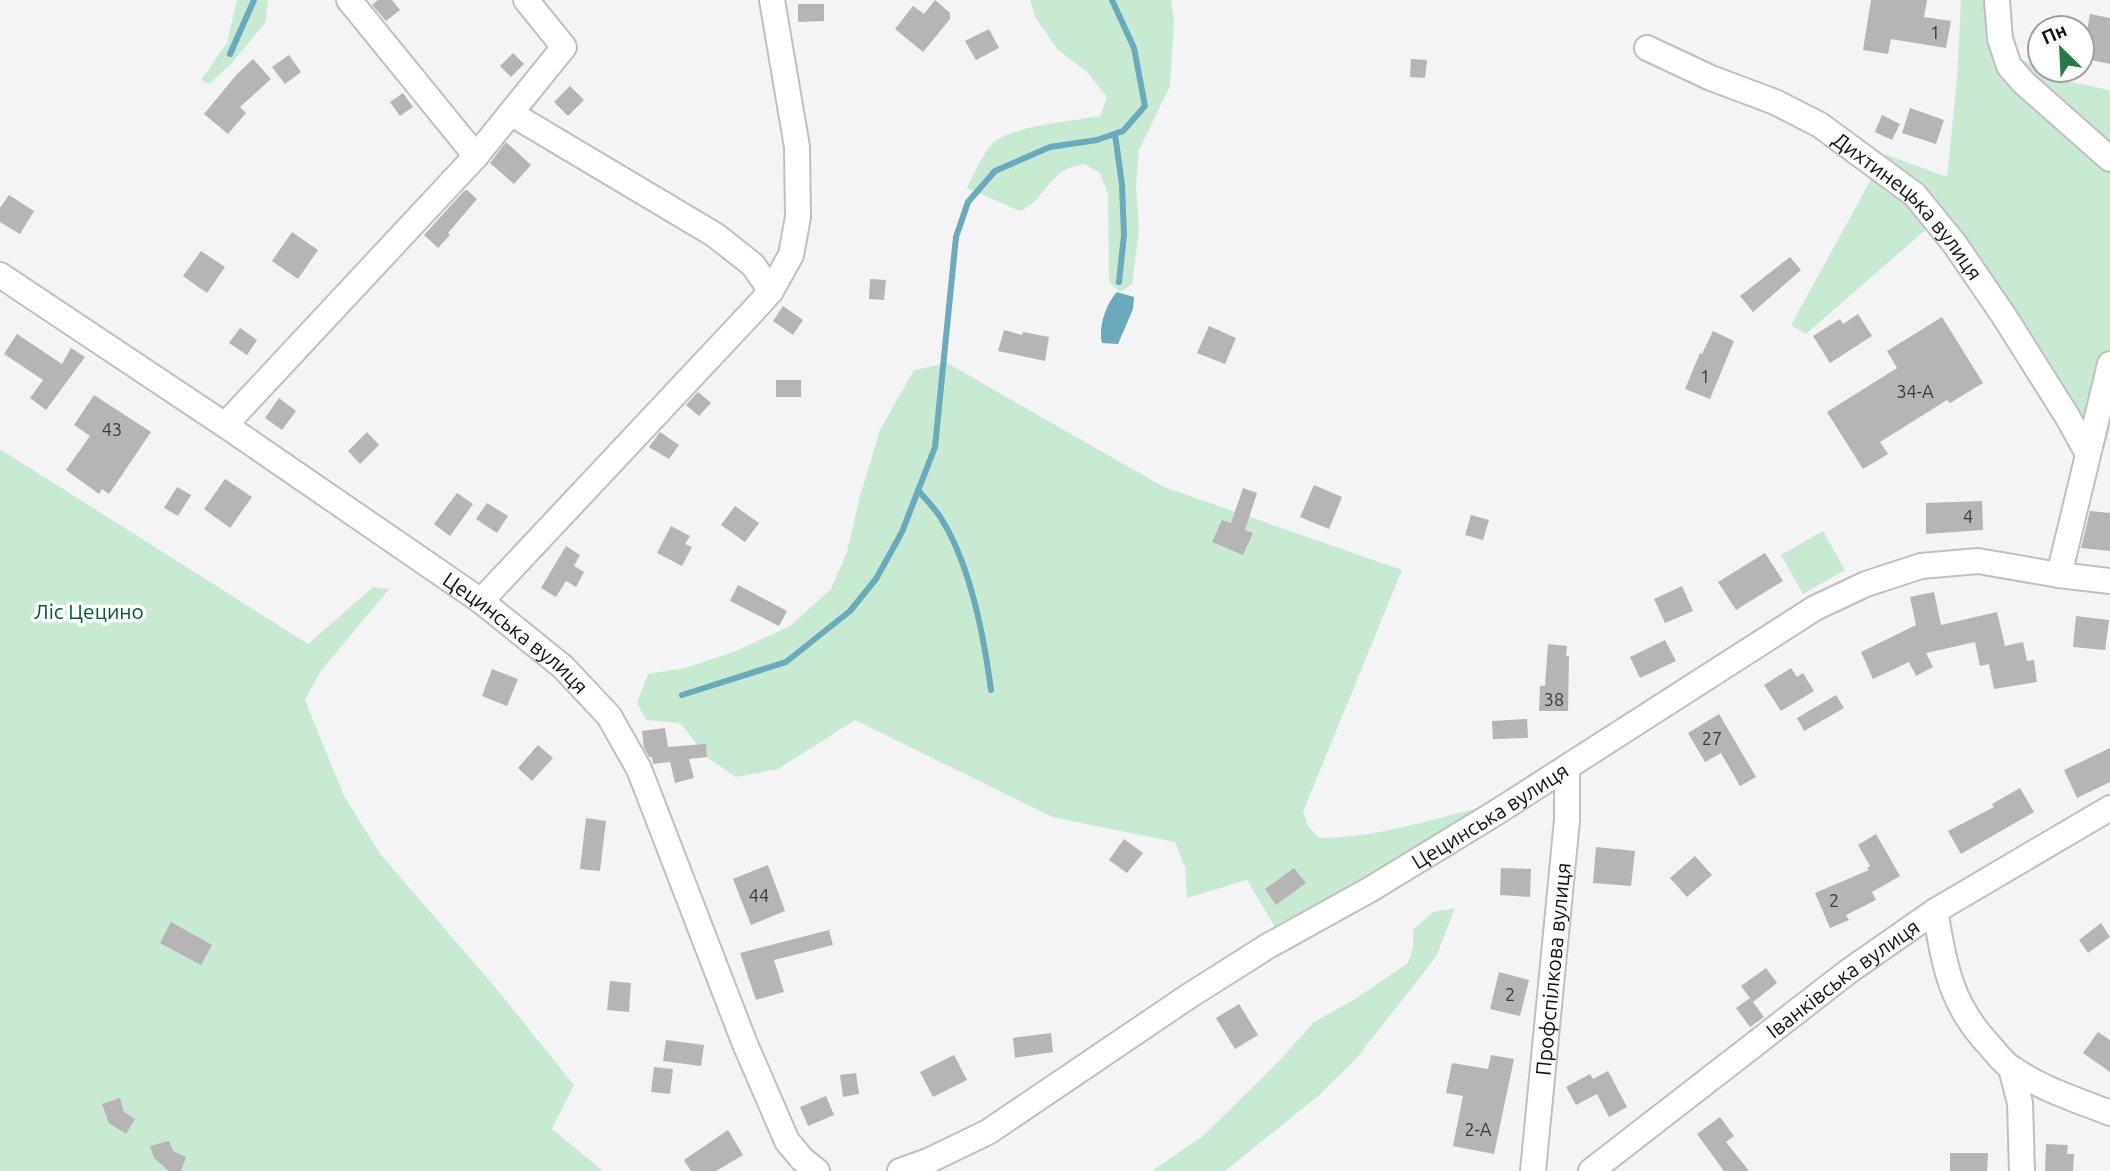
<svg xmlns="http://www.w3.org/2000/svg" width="2110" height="1171" viewBox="0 0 2110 1171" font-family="Ubuntu,sans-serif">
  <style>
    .green { fill: #c8ead3 }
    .water { fill: #6ba9bd }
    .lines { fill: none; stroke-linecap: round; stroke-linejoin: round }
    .stream { stroke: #6ba9bd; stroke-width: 6 }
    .building { fill: #b6b4b5 }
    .minor-casing { stroke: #bfbfc1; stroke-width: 28 }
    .minor { stroke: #fff; stroke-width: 24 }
    .labels { text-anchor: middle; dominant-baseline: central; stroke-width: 7; stroke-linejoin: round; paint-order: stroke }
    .number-label { font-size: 18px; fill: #3a393a }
    .street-label { font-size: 21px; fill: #101011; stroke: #fff }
    .park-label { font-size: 21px; fill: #015a32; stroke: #fff }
  </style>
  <rect width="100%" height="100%" fill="#f4f4f6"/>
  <!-- green -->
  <g class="green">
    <polygon points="237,0 268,0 265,23 231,64 209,84 201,80 227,43"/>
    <path d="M1030 0H1171L1174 21 1170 86 1139 150 1136 186 1139 231 1132 284 1120 292 1109 282 1108 194 1100 173 1084 164C1077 166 1068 167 1062 172 1045 184 1040 203 1020 211L967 188C974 174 981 157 991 145 1007 126 1074 121 1100 116L1107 97 1087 72 1057 49 1035 17Z"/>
    <polygon points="1961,0 2001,0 2016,57 2066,81 2110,90 2110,428 2102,454 2076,450 2055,407 1929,227 1806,334 1791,325 1885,154 1947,177 1957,79"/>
    <path d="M947 363 1164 487 1402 570 1303 812 1308 826 1319 838C1372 838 1427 821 1478 808L1491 831 1289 951 1247 880 1187 898 1185 867 1175 842 1052 817 855 720 778 769 736 777 708 758 680 723 646 720 637 703 648 674 685 668 736 651 790 626 831 589 847 552 860 496 880 430 914 370Z"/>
    <polygon points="0,449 308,644 373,587 389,589 320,672 305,700 344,796 381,855 495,987 574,1085 552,1129 603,1171 0,1171"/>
    <polygon points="1823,531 1845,570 1803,594 1781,555"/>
    <polygon points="1455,908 1436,957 1355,1060 1318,1096 1225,1171 1152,1171 1203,1136 1281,1059 1314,1022 1355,999 1408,963 1413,948 1413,930 1433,912"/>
  </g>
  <!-- water -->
  <path class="water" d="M1117 292 1134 297 1133 309 1118 344 1102 343C1098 327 1106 304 1117 292Z"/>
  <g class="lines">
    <!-- stream -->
    <g class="stream">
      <polyline points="230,54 254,0"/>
      <polyline points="1115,134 1122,185 1124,235 1119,282"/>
      <path d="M918 490C926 500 936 509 942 520 970 565 984 637 991 690"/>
      <polyline points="682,695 786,662 850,611 876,579 902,532 935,447 956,237 968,202 995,171 1050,147 1097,140 1123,131 1145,106 1134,48 1112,0"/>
    </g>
  </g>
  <!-- building -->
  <g class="building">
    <polygon points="378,0 392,0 400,10 386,21 372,5"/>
    <polygon points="935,0 950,13 950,19 923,52 895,29 913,6 924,14"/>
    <polygon points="1871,0 1927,0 1924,17 1951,21 1946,48 1891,39 1888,54 1863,50"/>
    <polygon points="798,4 824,4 824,21 798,22"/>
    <polygon points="2090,14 2110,18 2110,64 2082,58"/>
    <polygon points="989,29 999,48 976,60 965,41"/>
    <polygon points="513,53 524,64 511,77 500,66"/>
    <polygon points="289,55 301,72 285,84 272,67"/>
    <polygon points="253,59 271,79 240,107 246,113 228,134 204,114 237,74"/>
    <polygon points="1411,59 1427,60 1425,78 1410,77"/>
    <polygon points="570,86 584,100 568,116 554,102"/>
    <polygon points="403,93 413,107 400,116 390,102"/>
    <polygon points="1910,108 1944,120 1936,144 1902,133"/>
    <polygon points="1882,115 1900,124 1892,140 1875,132"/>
    <polygon points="506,142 531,165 514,184 490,163"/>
    <polygon points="467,190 477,199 448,233 450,235 438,248 424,235 464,191"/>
    <polygon points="9,195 34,211 20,234 0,222 0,208"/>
    <polygon points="292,232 318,250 298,279 272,261"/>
    <polygon points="201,251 225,267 207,293 183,276"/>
    <polygon points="1790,257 1801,270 1753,312 1740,296"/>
    <polygon points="870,279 886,280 884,300 869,299"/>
    <polygon points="783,306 803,320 793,335 773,321"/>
    <polygon points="1858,314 1872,336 1830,363 1813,336 1840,319 1843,324"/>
    <polygon points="1942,317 1983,383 1950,403 1947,400 1880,442 1888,454 1863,469 1827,412 1897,368 1887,351"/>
    <polygon points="1209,326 1236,338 1225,364 1197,353"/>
    <polygon points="240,328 257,340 247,355 229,343"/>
    <polygon points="1004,330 1022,335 1023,332 1049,337 1045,361 998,351"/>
    <polygon points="1713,331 1734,341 1710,399 1685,389 1700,353 1702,354"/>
    <polygon points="17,334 62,364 71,348 85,357 46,410 30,398 43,380 4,354"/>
    <rect x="776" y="380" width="25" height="17"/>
    <polygon points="698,392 711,403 699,416 686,405"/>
    <polygon points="94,395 151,432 109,494 102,489 99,494 66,470 90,436 74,425"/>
    <polygon points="279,398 296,411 282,430 265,418"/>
    <polygon points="367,432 379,445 360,464 348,451"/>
    <polygon points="660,432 679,445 669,459 649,447"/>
    <polygon points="225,479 252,497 230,528 204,509"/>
    <polygon points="1314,485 1342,497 1329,529 1300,517"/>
    <polygon points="177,487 191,495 178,516 164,508"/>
    <polygon points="1243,488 1257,493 1245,530 1253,533 1243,555 1212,542 1222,520 1231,523"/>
    <polygon points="457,493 473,504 450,536 434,524"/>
    <polygon points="1982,501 1983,530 1926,534 1926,503"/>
    <polygon points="487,503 508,516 497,533 476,519"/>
    <polygon points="735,506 759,523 745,542 721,525"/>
    <polygon points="2090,511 2110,513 2110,551 2081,548"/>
    <polygon points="1471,515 1489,520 1483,540 1465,535"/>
    <polygon points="671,526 690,536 685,544 692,547 682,566 657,553"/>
    <polygon points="566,546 580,555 574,566 584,572 576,587 566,581 556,597 541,588"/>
    <polygon points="1765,553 1783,581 1736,610 1718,582"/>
    <polygon points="738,585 787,611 779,626 730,601"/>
    <polygon points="1682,586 1693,611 1665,623 1654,599"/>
    <polygon points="1934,592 1941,625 1997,612 2005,646 2023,642 2027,661 2034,660 2037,682 1994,689 1989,664 1980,666 1975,642 1926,653 1933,667 1916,676 1909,662 1873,679 1861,652 1916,625 1910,597"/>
    <polygon points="2076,616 2109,620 2105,650 2073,647"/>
    <polygon points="1665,640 1676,661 1640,678 1630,657"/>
    <polygon points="1548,644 1567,646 1566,656 1569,656 1568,711 1539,711 1540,686 1545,686"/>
    <polygon points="1791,668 1797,677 1803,673 1814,691 1781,711 1764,685"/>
    <polygon points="492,669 518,679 507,706 482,696"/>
    <polygon points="1836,695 1844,708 1804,731 1797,718"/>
    <polygon points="1719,714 1756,777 1740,786 1721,753 1705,762 1688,733"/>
    <polygon points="1527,719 1528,738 1493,739 1492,721"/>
    <polygon points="665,728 668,747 706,744 707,757 689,759 694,778 675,783 670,762 653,764 652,757 649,757 644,748 642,731"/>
    <polygon points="538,745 553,758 532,781 518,768"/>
    <polygon points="2110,748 2110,782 2077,798 2064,770"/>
    <polygon points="2020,788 2034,812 1961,854 1948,831 1994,807 1992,804"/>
    <polygon points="586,818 606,821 600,871 580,869"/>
    <polygon points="1876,834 1900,876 1872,892 1876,900 1846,915 1849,920 1830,928 1815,893 1869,870 1867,868 1870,866 1858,845"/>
    <polygon points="1124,839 1143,853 1127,873 1109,860"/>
    <polygon points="1596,847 1635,851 1631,886 1593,883"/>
    <polygon points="1695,856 1712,875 1687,897 1670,878"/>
    <polygon points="768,865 785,911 751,925 733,879"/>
    <polygon points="1294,868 1306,883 1276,905 1265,889"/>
    <polygon points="1501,868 1531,869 1530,897 1500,895"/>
    <polygon points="171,922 212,945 201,965 160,943"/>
    <polygon points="2101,923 2110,937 2088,953 2079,940"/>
    <polygon points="829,930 833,945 774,960 784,992 756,1000 740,953"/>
    <polygon points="1766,968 1777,983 1753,1002 1741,986"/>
    <polygon points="1499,972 1529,980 1520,1016 1490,1009"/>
    <polygon points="610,981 631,983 629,1012 607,1010"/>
    <polygon points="1750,998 1764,1017 1750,1027 1736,1008"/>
    <polygon points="1239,1004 1258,1035 1235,1049 1216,1018"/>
    <polygon points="2098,1032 2110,1040 2110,1072 2083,1053"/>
    <polygon points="1051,1033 1053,1052 1015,1058 1013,1038"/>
    <polygon points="666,1040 704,1045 701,1066 663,1061"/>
    <polygon points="954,1055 967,1080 933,1097 920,1072"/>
    <polygon points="1491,1055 1514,1059 1494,1154 1453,1146 1463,1096 1446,1093 1452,1063 1488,1069"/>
    <polygon points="654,1067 673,1069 670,1094 651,1092"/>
    <polygon points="1608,1071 1627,1107 1609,1117 1597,1094 1576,1105 1566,1087 1590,1074 1593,1079"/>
    <polygon points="856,1073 859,1094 843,1097 840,1075"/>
    <polygon points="826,1096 834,1115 808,1126 800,1107"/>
    <polygon points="120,1098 124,1112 135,1119 126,1134 109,1123 102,1104"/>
    <polygon points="1720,1117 1734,1136 1726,1142 1749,1171 1724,1171 1697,1134"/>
    <polygon points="728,1130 743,1155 716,1171 691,1171 684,1160"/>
    <polygon points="169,1141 173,1151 186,1157 181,1171 169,1171 154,1158 150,1146"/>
    <polygon points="2046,1144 2068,1145 2067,1154 2074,1154 2073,1171 2045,1171"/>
    <polygon points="1950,1153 1988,1153 1987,1171 1950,1171"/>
  </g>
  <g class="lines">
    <defs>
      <g id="minor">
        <polyline points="349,0 476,156"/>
        <polyline points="1997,0 2000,39 2009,66 2024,83 2110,159"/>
        <path id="s1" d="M1647 48 1711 78 1775 102 1820 125 1915 195 1954 243 2004 316 2067 416 2088 454"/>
        <polyline points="512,114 715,235 753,265 771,291"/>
        <path id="s2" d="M0 275 225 425 481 601 563 667 609 716 639 769 745 1044 787 1141 802 1159 817 1171"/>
        <polyline points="225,425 476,156 564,47 526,0"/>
        <polyline points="2059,575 2110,364"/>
        <polyline points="481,601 754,310 771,291 791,255 798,217 797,147 772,0"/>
        <path d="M1935 911C1945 966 1950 1004 1990 1046 1997 1054 2004 1064 2013 1069 2042 1089 2077 1100 2110 1113"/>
        <polyline points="2011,1068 2020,1103 2022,1171"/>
        <path id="s3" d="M900 1171 928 1161 988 1132 1189 996 1268 946 1371 889 1497 812 1815 608 1866 584 1921 566 1978 561 2059 575 2110 581"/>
        <path id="s4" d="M1533 1171 1567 820V768"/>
        <path id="s5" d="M1591 1171 1849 971 1935 911 2110 808"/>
      </g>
    </defs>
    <!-- minor casing -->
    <use href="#minor" class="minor-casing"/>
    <!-- minor -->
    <use href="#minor" class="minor"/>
  </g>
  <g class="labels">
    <!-- number labels -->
    <g class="number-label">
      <text x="1935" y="32">1</text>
      <text x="1705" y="376">1</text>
      <text x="1915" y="391">34-А</text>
      <text x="112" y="429">43</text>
      <text x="1968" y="516">4</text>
      <text x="1554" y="699">38</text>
      <text x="1712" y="738">27</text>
      <text x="759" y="895">44</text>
      <text x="1834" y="900">2</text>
      <text x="1510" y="994">2</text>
      <text x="1478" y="1129">2-А</text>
    </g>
    <!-- street labels -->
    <g class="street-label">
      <text stroke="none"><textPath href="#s1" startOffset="310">Дихтинецька вулиця</textPath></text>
      <text stroke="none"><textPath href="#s2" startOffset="628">Цецинська вулиця</textPath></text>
      <text stroke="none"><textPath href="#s3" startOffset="690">Цецинська вулиця</textPath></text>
      <text stroke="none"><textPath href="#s4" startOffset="203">Профспілкова вулиця</textPath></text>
      <text stroke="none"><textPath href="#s5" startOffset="317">Іванківська вулиця</textPath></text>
    </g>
    <!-- park labels -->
    <g class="park-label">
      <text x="89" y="611">Ліс Цецино</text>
    </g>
  </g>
  <!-- north arrow -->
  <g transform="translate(2061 49) rotate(336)"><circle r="33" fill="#ffffff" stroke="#9f9fa0" stroke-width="2"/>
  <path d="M0-5L12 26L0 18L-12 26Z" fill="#287849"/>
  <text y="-10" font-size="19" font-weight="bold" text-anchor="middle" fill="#101011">Пн</text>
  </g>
</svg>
